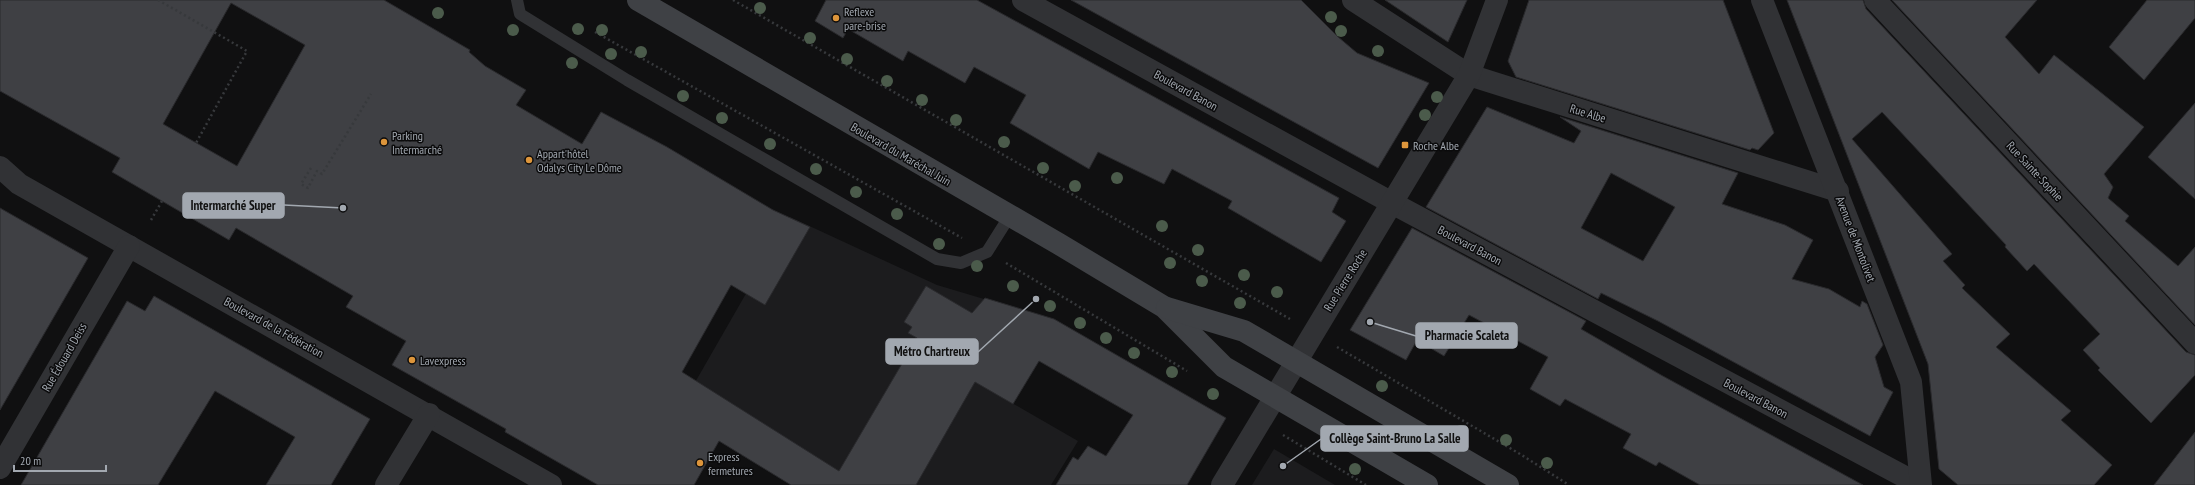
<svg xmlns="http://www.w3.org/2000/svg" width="2195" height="485" viewBox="0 0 2195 485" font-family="'PT Sans Narrow',sans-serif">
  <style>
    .built { fill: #1c1c1e }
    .building { fill: #3f4044; stroke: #2a2a2d; fill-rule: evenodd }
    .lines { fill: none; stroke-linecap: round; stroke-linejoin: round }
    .path { stroke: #37393c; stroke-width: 2.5; stroke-dasharray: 2 3; stroke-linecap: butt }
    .lane { stroke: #313235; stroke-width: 12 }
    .street { stroke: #313235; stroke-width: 22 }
    .secondary { stroke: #3f4145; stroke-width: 22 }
    .tree { fill: #4b5b4b }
    .poi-dot { fill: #dd953b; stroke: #0b0b0c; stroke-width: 1.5 }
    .labels { text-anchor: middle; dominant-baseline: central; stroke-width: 3; stroke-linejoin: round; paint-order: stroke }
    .poi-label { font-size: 12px; fill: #a2a8b0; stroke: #0b0b0c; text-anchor: start }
    .street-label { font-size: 12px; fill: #a2a8b0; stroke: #0b0b0c }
    .leader { fill: none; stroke: #a2a8b0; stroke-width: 1.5 }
    .callout-dot { fill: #a2a8b0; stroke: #0b0b0c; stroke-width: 1.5 }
    .callout { fill: #a2a8b0; stroke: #a2a8b0; stroke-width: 1.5 }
    .callout-label { font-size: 13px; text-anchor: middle; font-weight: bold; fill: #111 }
  </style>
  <rect width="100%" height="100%" fill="#101011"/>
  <!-- built -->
  <g class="built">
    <polygon points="790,217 937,285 984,299 976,316 993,392 1078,441 1051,485 791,485 719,441 678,412"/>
    <polygon points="1274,449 1335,485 1252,485"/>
  </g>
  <!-- building -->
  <g class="building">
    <path d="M0 0H384L470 50 469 52 485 66 526 90 516 105 582 144 601 112 667 147 773 210 810 227 765 305 731 285 682 372 839 471 917 338 908 333 912 327 904 322 926 286 972 313 985 298 1054 319 1226 418 1187 485H1056L1073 457 1078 460 1088 446 1106 456 1133 415 1039 361 1013 404 975 382 916 485H791L719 441 694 485H598L505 432 506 429 392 365 406 341 346 307 353 296 236 228 229 240 112 172 120 158 0 91ZM231 3 305 45 237 166 163 124Z"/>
    <polygon points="826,0 977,0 1339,198 1332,212 1346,221 1321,262 1228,208 1232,201 1172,169 1164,184 1098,152 1089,169 1010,123 1026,95 974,67 965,83 908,51 903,61 848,29 843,38 815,21"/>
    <polygon points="1071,0 1301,0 1337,36 1357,53 1429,83 1378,168"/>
    <polygon points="1385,0 1467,0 1448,42"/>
    <polygon points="1529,0 1723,0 1774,133 1758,150 1752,148 1750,150 1516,77 1508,61"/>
    <polygon points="1787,0 1863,0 1866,9 2186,352 2195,355 2195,375 2151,423 2098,370 2100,368 2083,350 2100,334 2034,264 2027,271 2005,247 2006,245 1882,112 1852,139 1952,254 1943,261 1965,285 1962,288 2010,334 1996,347 2071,411 2061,420 2112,465 2094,485 1958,485 1939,469 1928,364"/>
    <polygon points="1892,0 2037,0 2005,37 2039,74 2054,55 2144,127 2104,174 2113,187 2108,198 2129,216 2125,221 2178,266 2195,247 2195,325"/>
    <polygon points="2147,0 2195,0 2195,18 2144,80 2109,47"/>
    <polygon points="2195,103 2195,199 2148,157"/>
    <path d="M1487 107 1574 143 1581 131 1560 117 1738 173 1722 204 1785 225 1813 240 1792 279 1829 289 1860 307 1862 301 1867 304 1883 345 1875 357 1884 387 1893 392 1870 436 1658 321 1601 293 1598 299 1426 207ZM1611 173 1675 207 1643 261 1581 228Z"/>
    <polygon points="0,208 88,258 0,410"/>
    <polygon points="1412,228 1586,321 1581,329 1661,375 1863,485 1700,485 1659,462 1656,466 1623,448 1631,434 1565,399 1560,406 1530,389 1548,357 1469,315 1444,356 1417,340 1406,360 1350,330"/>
    <polygon points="154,296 370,419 331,485 266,485 295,437 215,391 158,485 21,485 127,301 145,311"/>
    <polygon points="2195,432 2195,485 2154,485"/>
  </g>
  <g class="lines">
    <!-- path -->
    <g class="path">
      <polyline points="158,0 247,51 196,143"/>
      <polyline points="733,0 1290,319"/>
      <polyline points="595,32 962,238"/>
      <polyline points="311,168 301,184 308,188 317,171 322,174 371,94"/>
      <polyline points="151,220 162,201"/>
      <polyline points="1006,263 1187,371"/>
      <polyline points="1337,347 1520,454 1569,485"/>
      <polyline points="1283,435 1366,485"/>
    </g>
    <!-- lane -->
    <polyline class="lane" points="517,0 520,14 627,80 937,259 961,263 987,252 1009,217"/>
    <!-- street -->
    <g class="street">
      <polyline points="1023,0 1392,203 1920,485"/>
      <polyline points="1353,0 1469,75 1838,191"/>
      <polyline points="1762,0 1911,382 1921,485"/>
      <polyline points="1875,0 2195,343"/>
      <polyline points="0,167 19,184 551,485"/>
      <polyline points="0,468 129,246"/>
      <polyline points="386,485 429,414"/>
      <polyline points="1222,485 1469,75 1497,0"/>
    </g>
    <!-- secondary -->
    <g class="secondary">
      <polyline points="638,0 1059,244 1164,307 1224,367 1427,485"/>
      <polyline points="1167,308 1244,331 1508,485"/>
    </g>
  </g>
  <!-- trees -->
  <g class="tree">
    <circle cx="760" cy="8" r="6"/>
    <circle cx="438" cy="13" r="6"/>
    <circle cx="1331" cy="17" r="6"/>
    <circle cx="578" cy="29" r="6"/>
    <circle cx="513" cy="30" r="6"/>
    <circle cx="602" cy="30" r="6"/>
    <circle cx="1341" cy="31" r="6"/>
    <circle cx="810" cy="38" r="6"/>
    <circle cx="1378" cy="51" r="6"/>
    <circle cx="641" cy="52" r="6"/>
    <circle cx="611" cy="54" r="6"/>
    <circle cx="847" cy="59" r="6"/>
    <circle cx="572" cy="63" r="6"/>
    <circle cx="887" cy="81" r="6"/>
    <circle cx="683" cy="96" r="6"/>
    <circle cx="1437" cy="97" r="6"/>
    <circle cx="922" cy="100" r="6"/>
    <circle cx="1425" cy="115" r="6"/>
    <circle cx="722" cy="118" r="6"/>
    <circle cx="956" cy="120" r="6"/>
    <circle cx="1004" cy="142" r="6"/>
    <circle cx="770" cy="144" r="6"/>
    <circle cx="1043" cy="168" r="6"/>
    <circle cx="816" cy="169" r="6"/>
    <circle cx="1117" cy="178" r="6"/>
    <circle cx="1075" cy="186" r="6"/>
    <circle cx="856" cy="192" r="6"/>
    <circle cx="897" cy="214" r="6"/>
    <circle cx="1162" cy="226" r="6"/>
    <circle cx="939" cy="244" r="6"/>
    <circle cx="1198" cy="250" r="6"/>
    <circle cx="1170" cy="263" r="6"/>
    <circle cx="977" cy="266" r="6"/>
    <circle cx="1244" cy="275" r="6"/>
    <circle cx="1202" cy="281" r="6"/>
    <circle cx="1013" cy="286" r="6"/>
    <circle cx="1277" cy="292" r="6"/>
    <circle cx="1240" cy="303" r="6"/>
    <circle cx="1050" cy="306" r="6"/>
    <circle cx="1080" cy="323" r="6"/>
    <circle cx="1106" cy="338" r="6"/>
    <circle cx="1134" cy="353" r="6"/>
    <circle cx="1172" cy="372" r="6"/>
    <circle cx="1382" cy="386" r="6"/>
    <circle cx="1213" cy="394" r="6"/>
    <circle cx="1461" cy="431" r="6"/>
    <circle cx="1506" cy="440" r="6"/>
    <circle cx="1547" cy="463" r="6"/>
    <circle cx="1355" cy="469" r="6"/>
  </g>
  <!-- markers -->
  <g class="poi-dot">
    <circle cx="836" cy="18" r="4"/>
    <circle cx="384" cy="142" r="4"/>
    <rect x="1401" y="141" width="8" height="8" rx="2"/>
    <circle cx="529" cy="160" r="4"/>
    <circle cx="412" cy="360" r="4"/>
    <circle cx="700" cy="463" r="4"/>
  </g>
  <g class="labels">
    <!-- poi labels -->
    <g class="poi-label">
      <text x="844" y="11">Reflexe<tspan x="844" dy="14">pare-brise</tspan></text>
      <text x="392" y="135">Parking<tspan x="392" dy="14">Intermarché</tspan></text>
      <text x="1413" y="145">Roche Albe</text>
      <text x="537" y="153">Appart'hôtel<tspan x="537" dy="14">Odalys City Le Dôme</tspan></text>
      <text x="420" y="360">Lavexpress</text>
      <text x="708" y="456">Express<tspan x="708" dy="14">fermetures</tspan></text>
    </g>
    <!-- street labels -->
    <g class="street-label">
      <text transform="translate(1186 90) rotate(29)">Boulevard Banon</text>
      <text transform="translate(1588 113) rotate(17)">Rue Albe</text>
      <text transform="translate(901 154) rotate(30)">Boulevard du Maréchal Juin</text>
      <text transform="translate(2035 171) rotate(47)">Rue Sainte-Sophie</text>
      <text transform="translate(1856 239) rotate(69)">Avenue de Montolivet</text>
      <text transform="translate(1470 245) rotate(28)">Boulevard Banon</text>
      <text transform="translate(1345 280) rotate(-58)">Rue Pierre Roche</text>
      <text transform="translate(274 327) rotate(29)">Boulevard de la Fédération</text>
      <text transform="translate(64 357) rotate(-60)">Rue Édouard Deiss</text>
      <text transform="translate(1756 398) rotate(28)">Boulevard Banon</text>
    </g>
  </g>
  <!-- callouts -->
  <path class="leader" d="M343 208L284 205M1370 322L1416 336M1036 299L978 352M1283 466L1321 439"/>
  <g class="callout-dot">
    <circle cx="343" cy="208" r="4"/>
    <circle cx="1370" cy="322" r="4"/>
    <circle cx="1036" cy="299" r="4"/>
    <circle cx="1283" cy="466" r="4"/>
  </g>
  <g class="callout">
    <rect x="183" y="193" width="101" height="25" rx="4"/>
    <rect x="1416" y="323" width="101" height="25" rx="4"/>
    <rect x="886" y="339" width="92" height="25" rx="4"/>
    <rect x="1321" y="426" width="147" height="25" rx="4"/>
  </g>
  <g class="callout-label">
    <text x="233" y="210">Intermarché Super</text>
    <text x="1467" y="340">Pharmacie Scaleta</text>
    <text x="932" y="356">Métro Chartreux</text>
    <text x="1395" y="443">Collège Saint-Bruno La Salle</text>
  </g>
  <!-- scale -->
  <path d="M14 465v6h92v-6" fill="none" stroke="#a2a8b0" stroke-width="2"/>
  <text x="20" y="465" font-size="12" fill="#a2a8b0" stroke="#0b0b0c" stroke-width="3" paint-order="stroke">20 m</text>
</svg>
